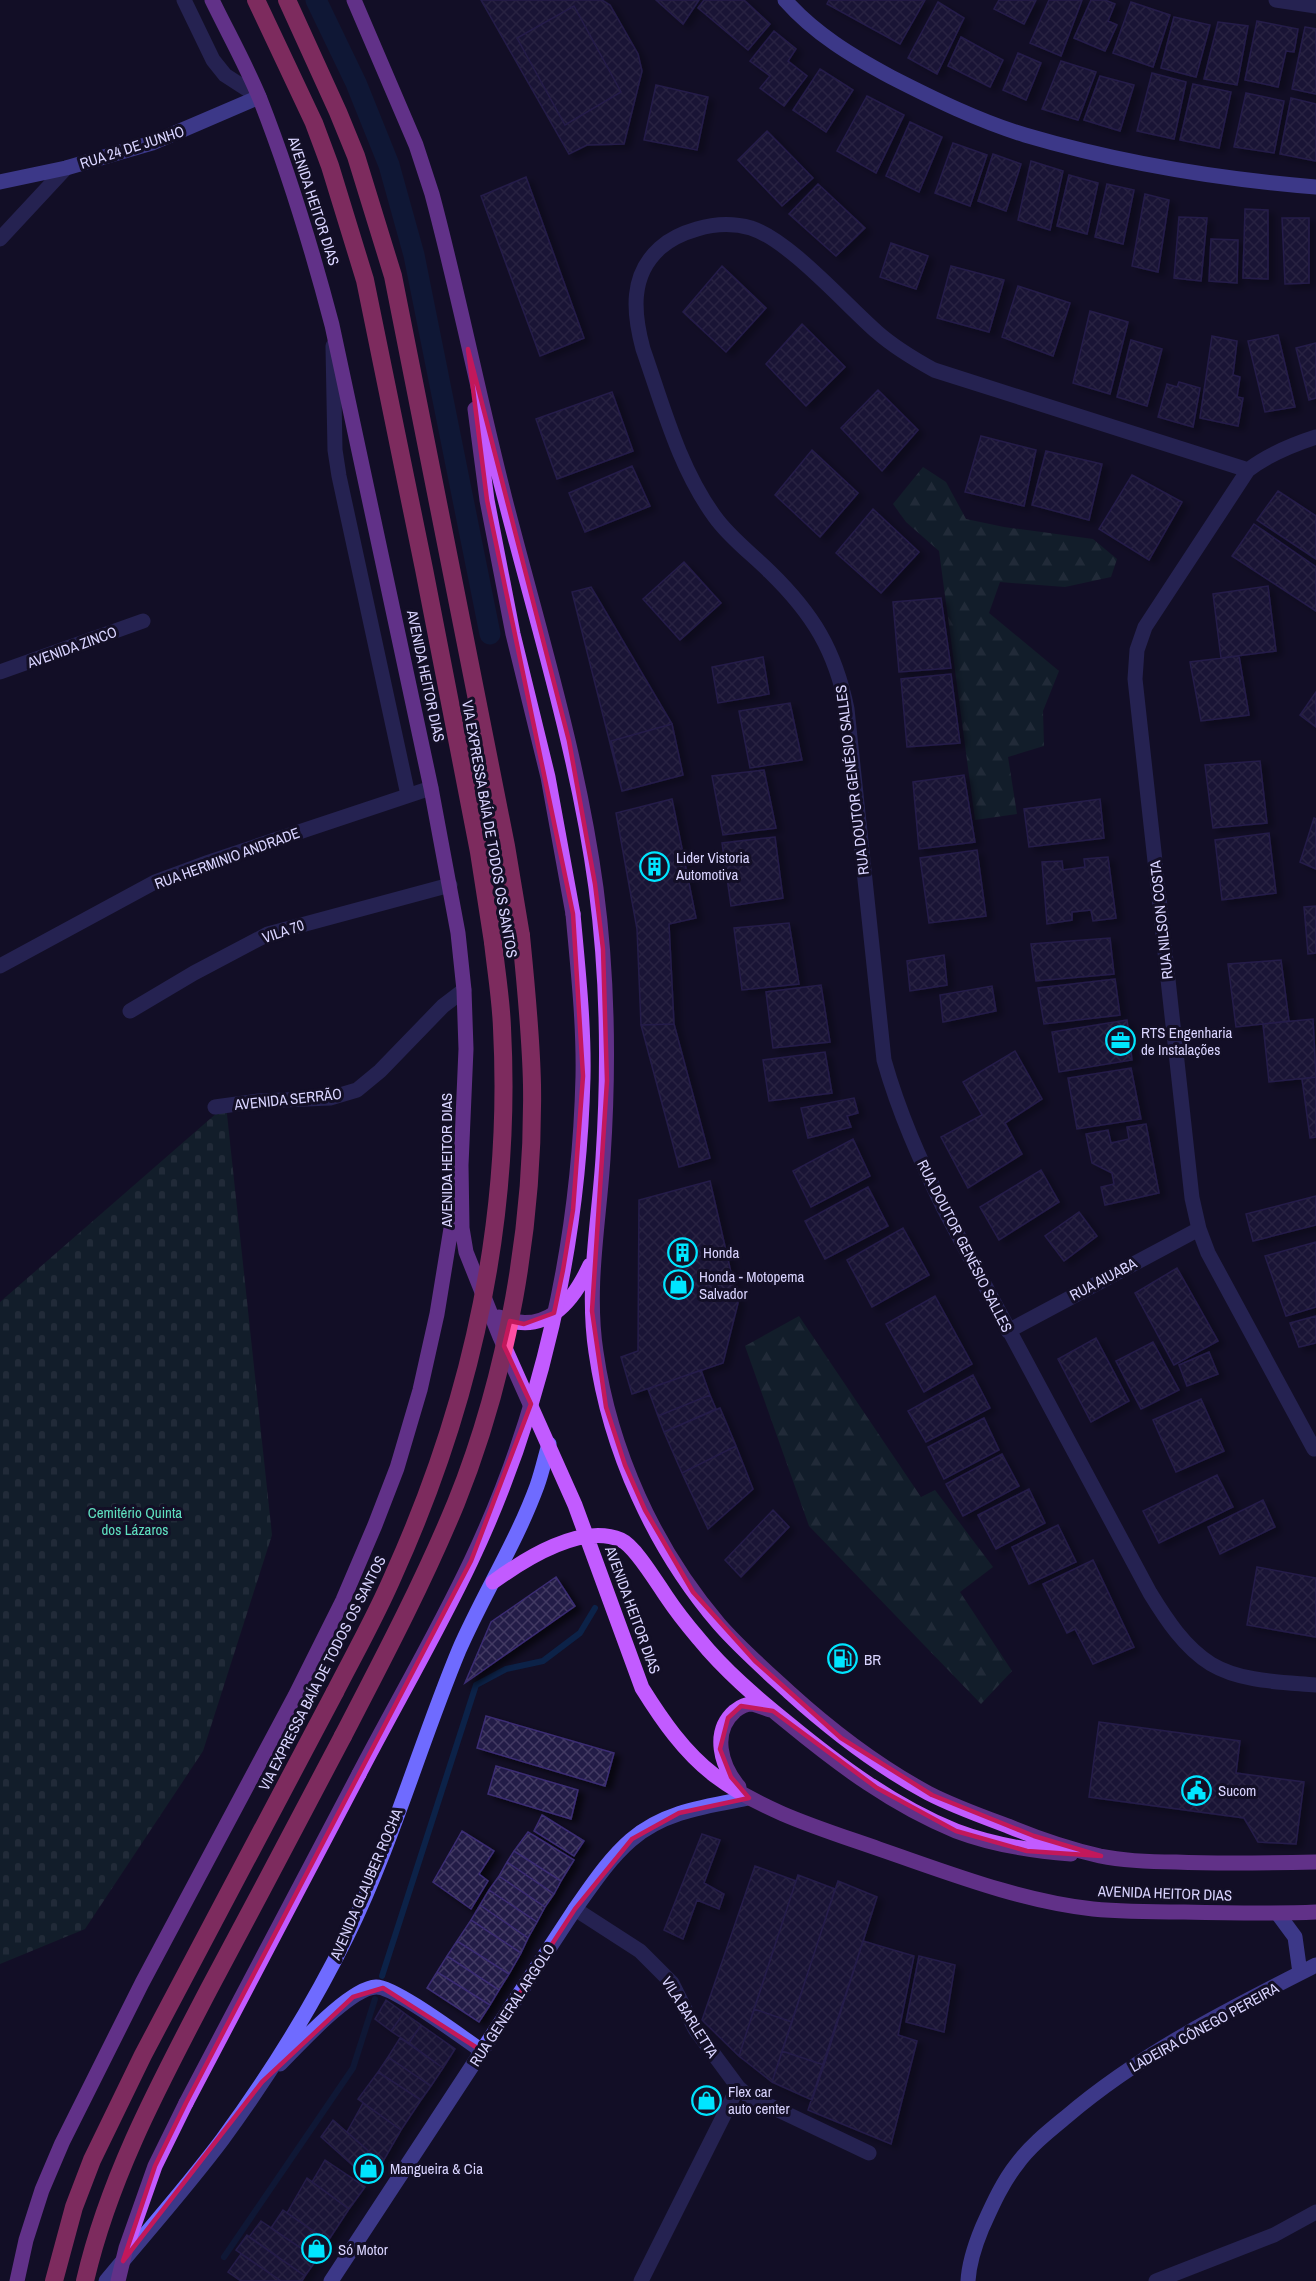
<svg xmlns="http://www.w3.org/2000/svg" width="1316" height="2281" viewBox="0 0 1316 2281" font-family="'Archivo Narrow',sans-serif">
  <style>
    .forest { fill: url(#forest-firs) }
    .cemetery { fill: url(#cemetery-stones) }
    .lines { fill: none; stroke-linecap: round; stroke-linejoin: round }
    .stream { stroke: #0c2248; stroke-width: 6 }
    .canal { stroke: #0c2248; stroke-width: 21 }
    .building { fill: url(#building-cross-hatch); stroke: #3b2d73; stroke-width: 1.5; filter: url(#shadow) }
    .street { stroke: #3d3a85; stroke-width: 15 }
    .secondary { stroke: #6f6bff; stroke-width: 15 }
    .primary { stroke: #c25bff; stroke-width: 15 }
    .highway { stroke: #ff4fa3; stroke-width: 18 }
    .primary-bridge { stroke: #c25bff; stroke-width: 15 }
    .highway-bridge { stroke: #ff4fa3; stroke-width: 18 }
    .marked { fill: none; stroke: #c2185b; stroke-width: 4.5; stroke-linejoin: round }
    .labels { text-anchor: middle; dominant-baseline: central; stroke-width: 6; stroke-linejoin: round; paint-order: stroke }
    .street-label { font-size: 15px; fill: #d9d4ff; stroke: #130f26 }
    .poi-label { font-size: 15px; fill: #d9d4ff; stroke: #130f26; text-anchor: start }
    .park-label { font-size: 15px; fill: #5fe0c0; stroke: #130f26 }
  </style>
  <defs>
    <pattern id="forest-firs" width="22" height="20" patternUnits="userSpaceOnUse" patternTransform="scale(1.5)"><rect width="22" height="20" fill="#12302f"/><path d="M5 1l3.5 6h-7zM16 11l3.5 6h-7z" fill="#344d4e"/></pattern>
    <pattern id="cemetery-stones" width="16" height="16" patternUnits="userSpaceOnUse" patternTransform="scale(1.5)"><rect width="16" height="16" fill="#12302f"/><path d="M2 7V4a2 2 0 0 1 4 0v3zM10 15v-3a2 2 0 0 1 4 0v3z" fill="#344d4e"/></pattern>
    <pattern id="building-cross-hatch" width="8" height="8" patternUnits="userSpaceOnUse" patternTransform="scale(1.5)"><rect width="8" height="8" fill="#241b47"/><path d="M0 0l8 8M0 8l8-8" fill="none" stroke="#433b63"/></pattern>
    <filter id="shadow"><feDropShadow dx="6" dy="4" stdDeviation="3" flood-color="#0009"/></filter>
  </defs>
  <rect width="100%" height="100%" fill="#130f26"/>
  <path class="forest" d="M923,467L946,482L966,519L1004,527L1093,539L1117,559L1111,577L1065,587L1000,582L989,613L1059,671L1043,711L1044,746L1008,757L1017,814L975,820L939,551L906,522L893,504Z
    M799,1316L921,1497L935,1490L993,1567L960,1592L1012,1671L981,1704L809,1526L745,1346Z"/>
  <path class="cemetery" d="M226,1105L272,1535L203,1751L85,1929L0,1964V1302Z"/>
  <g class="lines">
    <path class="stream" d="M617,1570L621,1563
      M382,1976L476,1685L506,1669L543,1661L580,1633L595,1608
      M224,2257L353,2068L375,1999"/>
    <path class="canal" d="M316,0L356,83L389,165L414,255L490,634"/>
  </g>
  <path class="building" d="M481,0H602L610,5L638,54L642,71L624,144L587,145L569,154Z
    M656,0H699L683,24Z
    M704,0H744L770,24L748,50L698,8Z
    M829,0H925L900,44L827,4Z
    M999,0H1036L1024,24L994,9Z
    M1049,0H1082L1061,56L1030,43Z
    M1091,0H1105L1115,4L1108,21L1117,25L1105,51L1074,38Z
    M938,2L964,18L937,74L908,58Z
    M1131,2L1170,15L1153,67L1113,53Z
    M574,6L621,92L565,125L517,38Z
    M1174,17L1210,25L1196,77L1161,68Z
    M1257,21L1298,29L1294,52L1286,51L1278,87L1245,80Z
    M1218,22L1248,26L1237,85L1204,79Z
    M1305,27L1316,29V94L1292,89Z
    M774,31L796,49L788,61L807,76L784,106L760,88L770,76L750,61Z
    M961,37L1003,60L990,87L948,66Z
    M1018,53L1041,63L1026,100L1003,90Z
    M1061,61L1096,72L1078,120L1042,109Z
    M820,69L853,90L826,132L793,110Z
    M1152,73L1186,82L1174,139L1137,131Z
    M1100,76L1134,85L1120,131L1084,120Z
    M1193,84L1231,92L1219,148L1180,140Z
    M656,85L708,97L697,150L644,140Z
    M1246,93L1284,101L1274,153L1234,147Z
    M867,96L904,115L876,173L837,151Z
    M1291,98L1316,104V161L1280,154Z
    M910,122L942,137L919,192L886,176Z
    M767,131L813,178L782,206L738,160Z
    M953,143L987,155L970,206L935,193Z
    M993,154L1021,164L1006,211L978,201Z
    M1031,161L1063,171L1050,230L1018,220Z
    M1069,175L1098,183L1087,234L1057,226Z
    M526,177L584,338L540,356L481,196Z
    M818,184L865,228L836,256L789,214Z
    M1107,184L1134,190L1123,244L1095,237Z
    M1145,194L1169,200L1158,272L1132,266Z
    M1245,209L1268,210V279L1243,278Z
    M1179,217L1207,218L1201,281L1174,278Z
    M1282,218H1309V283L1285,284Z
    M1211,239L1238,240L1237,283L1209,281Z
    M891,243L928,256L916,289L880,277Z
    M722,266L766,308L726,352L683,312Z
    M951,266L1004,280L989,332L937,318Z
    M1018,286L1070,303L1053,356L1002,337Z
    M1090,311L1128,322L1110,394L1073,383Z
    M802,324L845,367L806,406L766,364Z
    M1278,335L1295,407L1265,412L1248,341Z
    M1212,336L1237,341L1233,375L1240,377L1237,397L1243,398L1238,426L1200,418Z
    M1131,340L1162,349L1147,406L1117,397Z
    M1316,343V398L1309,400L1296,348Z
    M1179,382L1200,388L1193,427L1158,417L1167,384L1177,387Z
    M878,390L918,430L882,471L841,428Z
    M612,392L633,451L557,479L536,419Z
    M981,436L1036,450L1024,506L965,492Z
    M812,450L858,493L820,537L775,495Z
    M1046,451L1102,464L1089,520L1032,505Z
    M632,466L650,506L585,532L569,493Z
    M1132,475L1182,502L1149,560L1099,529Z
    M1278,491L1316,516V559L1257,520Z
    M873,509L919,552L881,593L836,553Z
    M1254,524L1316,567V611L1232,556Z
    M684,562L721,603L680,640L643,599Z
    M1268,586L1276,651L1221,658L1213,594Z
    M591,587L672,724L683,775L622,791L572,592Z
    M941,598L951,668L899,672L893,602Z
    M1239,656L1249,715L1201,721L1190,662Z
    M763,657L769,694L718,703L712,667Z
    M951,674L960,743L907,747L901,679Z
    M1316,692V727L1300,715Z
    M790,703L802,760L750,768L739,711Z
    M672,724L683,775L622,791L611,741Z
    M1260,761L1267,823L1213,828L1205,765Z
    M764,770L776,828L723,835L712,776Z
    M964,775L975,842L919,849L913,782Z
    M672,799L696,918L669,924L674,1024L641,1025L637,929L616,813Z
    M1100,799L1104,838L1029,847L1024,809Z
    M1314,818L1316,819V869L1300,862Z
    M1269,833L1276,893L1222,900L1215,840Z
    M775,837L783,898L731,906L722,843Z
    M977,850L986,916L929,923L920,858Z
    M1108,857L1116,918L1093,921L1091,910L1072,912V920L1047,924L1042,862L1062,861L1063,870L1085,867L1084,859Z
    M1316,906V953L1308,954L1304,907Z
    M789,923L799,984L742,990L734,928Z
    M1110,938L1114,974L1036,981L1031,944Z
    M944,955L947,985L910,991L907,961Z
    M1281,960L1289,1021L1236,1027L1228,964Z
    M1115,979L1120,1015L1044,1024L1038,988Z
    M821,985L830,1042L773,1048L766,992Z
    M992,986L996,1011L943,1022L940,995Z
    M1313,1019L1316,1077L1269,1082L1263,1024Z
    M1127,1020L1132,1060L1059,1072L1052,1032Z
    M674,1024L710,1158L679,1167L641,1025Z
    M1015,1051L1042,1099L1005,1123L1022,1154L968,1188L941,1137L982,1115L963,1082Z
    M825,1052L832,1093L769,1101L763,1060Z
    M1131,1068L1141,1119L1077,1129L1068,1078Z
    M1316,1077V1137L1310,1138L1302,1079Z
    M854,1098L858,1113L847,1116L851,1127L808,1138L801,1108Z
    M1146,1124L1159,1193L1105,1205L1101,1187L1114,1184L1112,1173L1092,1163L1086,1134L1108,1130L1111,1143L1129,1139L1127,1127Z
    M853,1139L870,1176L811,1207L793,1171Z
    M1041,1170L1059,1202L999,1240L980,1207Z
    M710,1181L738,1303L723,1363L632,1394L621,1357L638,1351L639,1200Z
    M868,1187L888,1226L825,1259L805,1221Z
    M1316,1196V1225L1253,1241L1246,1214Z
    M1079,1212L1097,1236L1064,1261L1045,1236Z
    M903,1228L929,1275L872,1307L847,1260Z
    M1316,1242V1307L1286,1316L1265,1256Z
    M1177,1268L1218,1341L1174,1365L1135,1293Z
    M935,1296L972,1364L924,1392L886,1324Z
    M1316,1316V1343L1299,1347L1290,1323Z
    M1096,1338L1129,1401L1091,1422L1058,1359Z
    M1153,1342L1179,1390L1141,1409L1116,1361Z
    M1209,1352L1218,1374L1187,1386L1179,1365Z
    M701,1370L710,1395L658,1416L648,1389Z
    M973,1375L990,1408L926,1442L908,1411Z
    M710,1395L716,1409L664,1432L658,1416Z
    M1201,1399L1224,1451L1176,1472L1153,1420Z
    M720,1408L736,1446L682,1473L664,1432Z
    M984,1418L999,1450L944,1479L928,1447Z
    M736,1446L753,1489L708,1529L682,1473Z
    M1002,1454L1019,1486L963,1516L946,1484Z
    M1217,1475L1233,1507L1159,1543L1143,1511Z
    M1029,1489L1045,1523L996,1549L978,1515Z
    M1263,1500L1275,1527L1220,1554L1208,1527Z
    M773,1510L789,1527L741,1577L725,1560Z
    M1058,1525L1076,1562L1029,1584L1012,1547Z
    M1093,1560L1134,1647L1093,1664L1075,1629L1067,1633L1043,1584Z
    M1257,1567L1316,1578V1637L1247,1625Z
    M556,1577L575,1606L465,1683L491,1622Z
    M486,1716L614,1753L605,1786L477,1748Z
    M1099,1722L1240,1741L1236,1773L1304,1782L1296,1844L1258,1842L1244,1818L1089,1797Z
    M496,1766L578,1790L571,1819L488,1794Z
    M542,1815L584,1841L574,1856L534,1831Z
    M462,1831L494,1851L479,1874L488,1881L471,1909L433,1882Z
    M528,1832L574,1860L561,1881L514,1851Z
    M702,1834L720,1840L704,1883L724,1894L719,1909L697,1900L683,1939L664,1930Z
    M514,1851L561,1881L554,1894L507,1862Z
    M507,1862L554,1894L545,1907L499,1876Z
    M755,1866L796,1881L739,2056L702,2020Z
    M798,1875L835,1889L792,2022L754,2009Z
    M499,1876L545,1907L537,1922L489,1890Z
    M838,1881L877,1897L824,2065L782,2051Z
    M489,1890L537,1922L528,1938L480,1905Z
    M480,1905L528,1938L521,1953L471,1920Z
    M471,1920L521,1953L509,1974L457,1941Z
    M457,1941L509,1974L499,1990L447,1956Z
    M863,1941L914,1956L898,2035L917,2041L891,2144L808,2110Z
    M447,1956L499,1990L490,2005L437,1972Z
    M919,1956L955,1965L944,2032L906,2022Z
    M437,1972L490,2005L479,2022L427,1988Z
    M386,2000L404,2013L391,2031L375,2019Z
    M754,2009L792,2022L772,2082L739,2056Z
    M404,2013L421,2025L409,2043L391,2031Z
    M421,2025L455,2049L443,2068L409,2043Z
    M400,2038L443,2068L431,2086L388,2057Z
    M782,2051L824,2065L812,2100L772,2082Z
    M388,2057L431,2086L421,2100L378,2072Z
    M378,2072L421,2100L401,2130L358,2099Z
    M363,2103L401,2130L382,2163L347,2132Z
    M333,2120L382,2163L369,2180L321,2137Z
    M325,2160L365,2187L349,2209L312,2182Z
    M307,2178L349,2209L328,2241L287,2213Z
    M283,2210L328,2241L317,2259L271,2228Z
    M261,2221L317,2259L305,2276L249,2237Z
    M247,2235L305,2276L302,2281H281L236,2250Z
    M241,2254L281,2281H241L228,2272Z"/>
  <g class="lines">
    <path class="street" d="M184,0L213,60L225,75L259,97
      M1276,0L1316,6
      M0,239L66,168
      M333,346L335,450L339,476L408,795
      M1248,470L934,370C914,359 894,347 877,332C845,304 789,240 751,228C733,223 714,224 697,229C683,233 671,238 660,248C630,275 633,312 643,349C663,406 679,468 715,517C730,538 752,554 770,572C813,614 835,650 847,709L884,1060C899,1113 920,1160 944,1209L1150,1593C1166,1619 1184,1647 1211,1664C1241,1682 1282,1682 1316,1685
      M0,672L143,621
      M0,966L155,882L209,862L431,788
      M130,1011L194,973L268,934L450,885
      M215,1107L259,1101L330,1098L357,1090L380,1071L443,1006L464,990
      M1008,1331L1199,1229
      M1314,1449L1208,1253L1199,1229L1192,1198L1135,679L1137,650L1145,627L1248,470C1269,454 1291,445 1316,437
      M575,1909L640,1951L672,1983L695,2029L738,2087L747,2095L869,2153
      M641,2281L738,2087
      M1156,2281L1274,2235L1316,2212"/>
    <path class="secondary" d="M785,0C815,34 852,56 891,77C934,99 979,121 1025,135C1120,163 1218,179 1316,187
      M0,182L66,168L152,143L259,97
      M1278,1914L1295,1937L1300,1973
      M280,2064C299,2045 350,1988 376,1987C394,1986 464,2039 482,2051
      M106,2281C145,2234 186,2188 222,2140C269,2076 312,2007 347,1936C392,1844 420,1744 459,1650C483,1595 516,1543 537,1486C542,1472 545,1458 549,1444
      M331,2281L575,1909C592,1885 609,1859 631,1840C664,1811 708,1806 749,1798
      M968,2281C969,2263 975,2245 982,2228C992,2206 1002,2183 1017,2164C1030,2146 1049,2131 1066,2117C1141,2053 1229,2009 1316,1965"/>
    <path class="primary" d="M212,0C228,33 246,65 260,99C289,173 312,249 332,325L431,788L458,933L464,990L466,1049L461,1165L462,1228L466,1252L500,1337L575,1505L642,1688C662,1720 684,1752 714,1775C763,1812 822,1829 879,1849C949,1873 1020,1901 1093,1909C1124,1912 1154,1912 1184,1912C1228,1913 1272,1914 1316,1912
      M354,0L416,145L432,194C459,295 479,398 505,499C538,628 578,755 596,888C608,978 609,1067 603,1158C599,1222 586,1287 596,1352C610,1450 654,1548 719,1624C740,1648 765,1670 789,1692C832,1731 876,1765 928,1793C953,1806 981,1816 1008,1826C1037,1838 1069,1849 1100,1856C1125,1861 1150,1862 1176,1862C1222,1864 1269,1863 1316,1862
      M475,409L487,500L513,634L548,777L573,914
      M499,1317C545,1336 572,1304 590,1265
      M493,1582C525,1559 581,1523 621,1540C635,1546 657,1583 666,1596C676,1611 687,1625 699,1639C725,1671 757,1698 788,1723C839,1765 894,1806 956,1831C993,1845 1031,1851 1071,1854
      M739,1787C721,1766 711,1732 735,1711C740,1707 745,1704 752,1704C757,1705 764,1708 770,1710
      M186,2103L359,1774
      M17,2281L26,2240L42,2190L62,2143L142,1983L295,1696L343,1600L375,1525L397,1468L420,1390L437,1314L455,1204"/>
    <path class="highway" d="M256,0L314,123L330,166L365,280L424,569L479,852L493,942
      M287,0L338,112L356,156L393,276L506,846L521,936
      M54,2281L74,2207L92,2160L143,2055L335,1692
      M85,2281C109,2177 160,2083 209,1989C254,1905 299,1820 343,1736"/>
    <path class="primary-bridge" d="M359,1774C396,1703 437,1633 471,1561C542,1411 579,1243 583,1077C584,1023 578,969 573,914
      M118,2281L126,2248L155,2166L186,2103"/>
    <path class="highway-bridge" d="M335,1692C355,1653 377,1614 394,1574C472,1401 512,1218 502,1028C501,999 496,970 493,942
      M343,1736C383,1659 423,1583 456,1503C508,1374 534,1224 532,1085C531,1035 526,986 521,936"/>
  </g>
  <path d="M0 0H1316V2281H0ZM468,349L569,741L595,884L603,949L607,1081L592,1311L606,1407L625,1465L645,1510L693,1592L755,1661L841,1738L932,1795L1034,1836L1101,1856L1027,1851L956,1831L877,1788L773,1711L741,1706L728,1718L720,1749L731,1777L749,1798L679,1813L632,1839L575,1909L482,2051L383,1988L353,1997L262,2082L123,2261L155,2166L186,2103L471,1561L531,1404L504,1346L510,1321L524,1324L554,1313L563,1270L573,1210L583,1076L573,914L487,500Z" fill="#130f26" fill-opacity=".55" fill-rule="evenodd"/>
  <path class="marked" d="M468,349L569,741L595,884L603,949L607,1081L592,1311L606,1407L625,1465L645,1510L693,1592L755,1661L841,1738L932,1795L1034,1836L1101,1856L1027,1851L956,1831L877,1788L773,1711L741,1706L728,1718L720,1749L731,1777L749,1798L679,1813L632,1839L575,1909L482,2051L383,1988L353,1997L262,2082L123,2261L155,2166L186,2103L471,1561L531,1404L504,1346L510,1321L524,1324L554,1313L563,1270L573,1210L583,1076L573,914L487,500Z"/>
  <defs>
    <symbol id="building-ring" viewBox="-11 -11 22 22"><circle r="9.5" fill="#130f26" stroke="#00e5ff" stroke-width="1.5"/><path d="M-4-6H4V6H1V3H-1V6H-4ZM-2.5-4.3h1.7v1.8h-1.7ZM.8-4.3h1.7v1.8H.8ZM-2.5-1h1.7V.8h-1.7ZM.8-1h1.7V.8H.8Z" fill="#00e5ff"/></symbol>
    <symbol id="office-ring" viewBox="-11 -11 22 22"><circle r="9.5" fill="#130f26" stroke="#00e5ff" stroke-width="1.5"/><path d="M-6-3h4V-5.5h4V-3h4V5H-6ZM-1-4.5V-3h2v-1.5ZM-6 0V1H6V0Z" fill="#00e5ff"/></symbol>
    <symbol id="shop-ring" viewBox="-11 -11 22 22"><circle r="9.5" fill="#130f26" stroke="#00e5ff" stroke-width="1.5"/><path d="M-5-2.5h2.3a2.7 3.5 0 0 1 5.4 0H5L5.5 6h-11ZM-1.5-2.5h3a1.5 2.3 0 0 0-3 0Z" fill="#00e5ff"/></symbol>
    <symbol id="fuel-ring" viewBox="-11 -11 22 22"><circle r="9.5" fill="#130f26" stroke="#00e5ff" stroke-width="1.5"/><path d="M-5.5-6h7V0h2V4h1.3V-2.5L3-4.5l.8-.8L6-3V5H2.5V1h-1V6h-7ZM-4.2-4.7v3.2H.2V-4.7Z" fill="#00e5ff"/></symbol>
    <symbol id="civic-ring" viewBox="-11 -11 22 22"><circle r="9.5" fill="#130f26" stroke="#00e5ff" stroke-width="1.5"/><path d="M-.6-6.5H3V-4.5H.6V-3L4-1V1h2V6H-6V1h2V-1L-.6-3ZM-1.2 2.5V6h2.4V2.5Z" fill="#00e5ff"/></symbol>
  </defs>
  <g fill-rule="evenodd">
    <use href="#building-ring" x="638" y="850" width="33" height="33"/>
    <use href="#office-ring" x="1104" y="1024" width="33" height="33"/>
    <use href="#building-ring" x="666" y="1236" width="33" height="33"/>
    <use href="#shop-ring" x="662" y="1268" width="33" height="33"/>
    <use href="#fuel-ring" x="826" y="1642" width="33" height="33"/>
    <use href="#civic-ring" x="1180" y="1774" width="33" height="33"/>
    <use href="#shop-ring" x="690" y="2084" width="33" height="33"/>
    <use href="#shop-ring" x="352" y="2152" width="33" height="33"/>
    <use href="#shop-ring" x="300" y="2232" width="33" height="33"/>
  </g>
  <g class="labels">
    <g class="street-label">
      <text transform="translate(132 147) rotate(-18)">RUA 24 DE JUNHO</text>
      <text transform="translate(314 201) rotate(72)">AVENIDA HEITOR DIAS</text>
      <text transform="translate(72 647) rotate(-20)">AVENIDA ZINCO</text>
      <text transform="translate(426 676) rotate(78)">AVENIDA HEITOR DIAS</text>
      <text transform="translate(852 780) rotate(-97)">RUA DOUTOR GENÉSIO SALLES</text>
      <text transform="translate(490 829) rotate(80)">VIA EXPRESSA BAÍA DE TODOS OS SANTOS</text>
      <text transform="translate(227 858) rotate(-20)">RUA HERMINIO ANDRADE</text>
      <text transform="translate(1161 920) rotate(-96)">RUA NILSON COSTA</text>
      <text transform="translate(283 931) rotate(-19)">VILA 70</text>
      <text transform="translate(288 1099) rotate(-6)">AVENIDA SERRÃO</text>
      <text transform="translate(446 1160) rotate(-90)">AVENIDA HEITOR DIAS</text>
      <text transform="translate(965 1246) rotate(63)">RUA DOUTOR GENÉSIO SALLES</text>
      <text transform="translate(1103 1279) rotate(-28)">RUA AIUABA</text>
      <text transform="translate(633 1610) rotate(70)">AVENIDA HEITOR DIAS</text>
      <text transform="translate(322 1673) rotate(-63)">VIA EXPRESSA BAÍA DE TODOS OS SANTOS</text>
      <text transform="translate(366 1884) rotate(-67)">AVENIDA GLAUBER ROCHA</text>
      <text transform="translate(1165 1893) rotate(2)">AVENIDA HEITOR DIAS</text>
      <text transform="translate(512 2005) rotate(-57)">RUA GENERAL ARGOLO</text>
      <text transform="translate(690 2017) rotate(58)">VILA BARLETTA</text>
      <text transform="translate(1204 2027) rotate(-29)">LADEIRA CÔNEGO PEREIRA</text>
    </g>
    <g class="poi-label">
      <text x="676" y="857">Lider Vistoria<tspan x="676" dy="17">Automotiva</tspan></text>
      <text x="1141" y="1032">RTS Engenharia<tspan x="1141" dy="17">de Instalações</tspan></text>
      <text x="703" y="1252">Honda</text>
      <text x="699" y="1276">Honda - Motopema<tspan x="699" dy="17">Salvador</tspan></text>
      <text x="864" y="1659">BR</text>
      <text x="1218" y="1790">Sucom</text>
      <text x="728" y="2091">Flex car<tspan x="728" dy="17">auto center</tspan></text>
      <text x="390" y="2168">Mangueira &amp; Cia</text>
      <text x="338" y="2249">Só Motor</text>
    </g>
    <g class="park-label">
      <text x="135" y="1512">Cemitério Quinta<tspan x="135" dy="17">dos Lázaros</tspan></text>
    </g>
  </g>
</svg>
